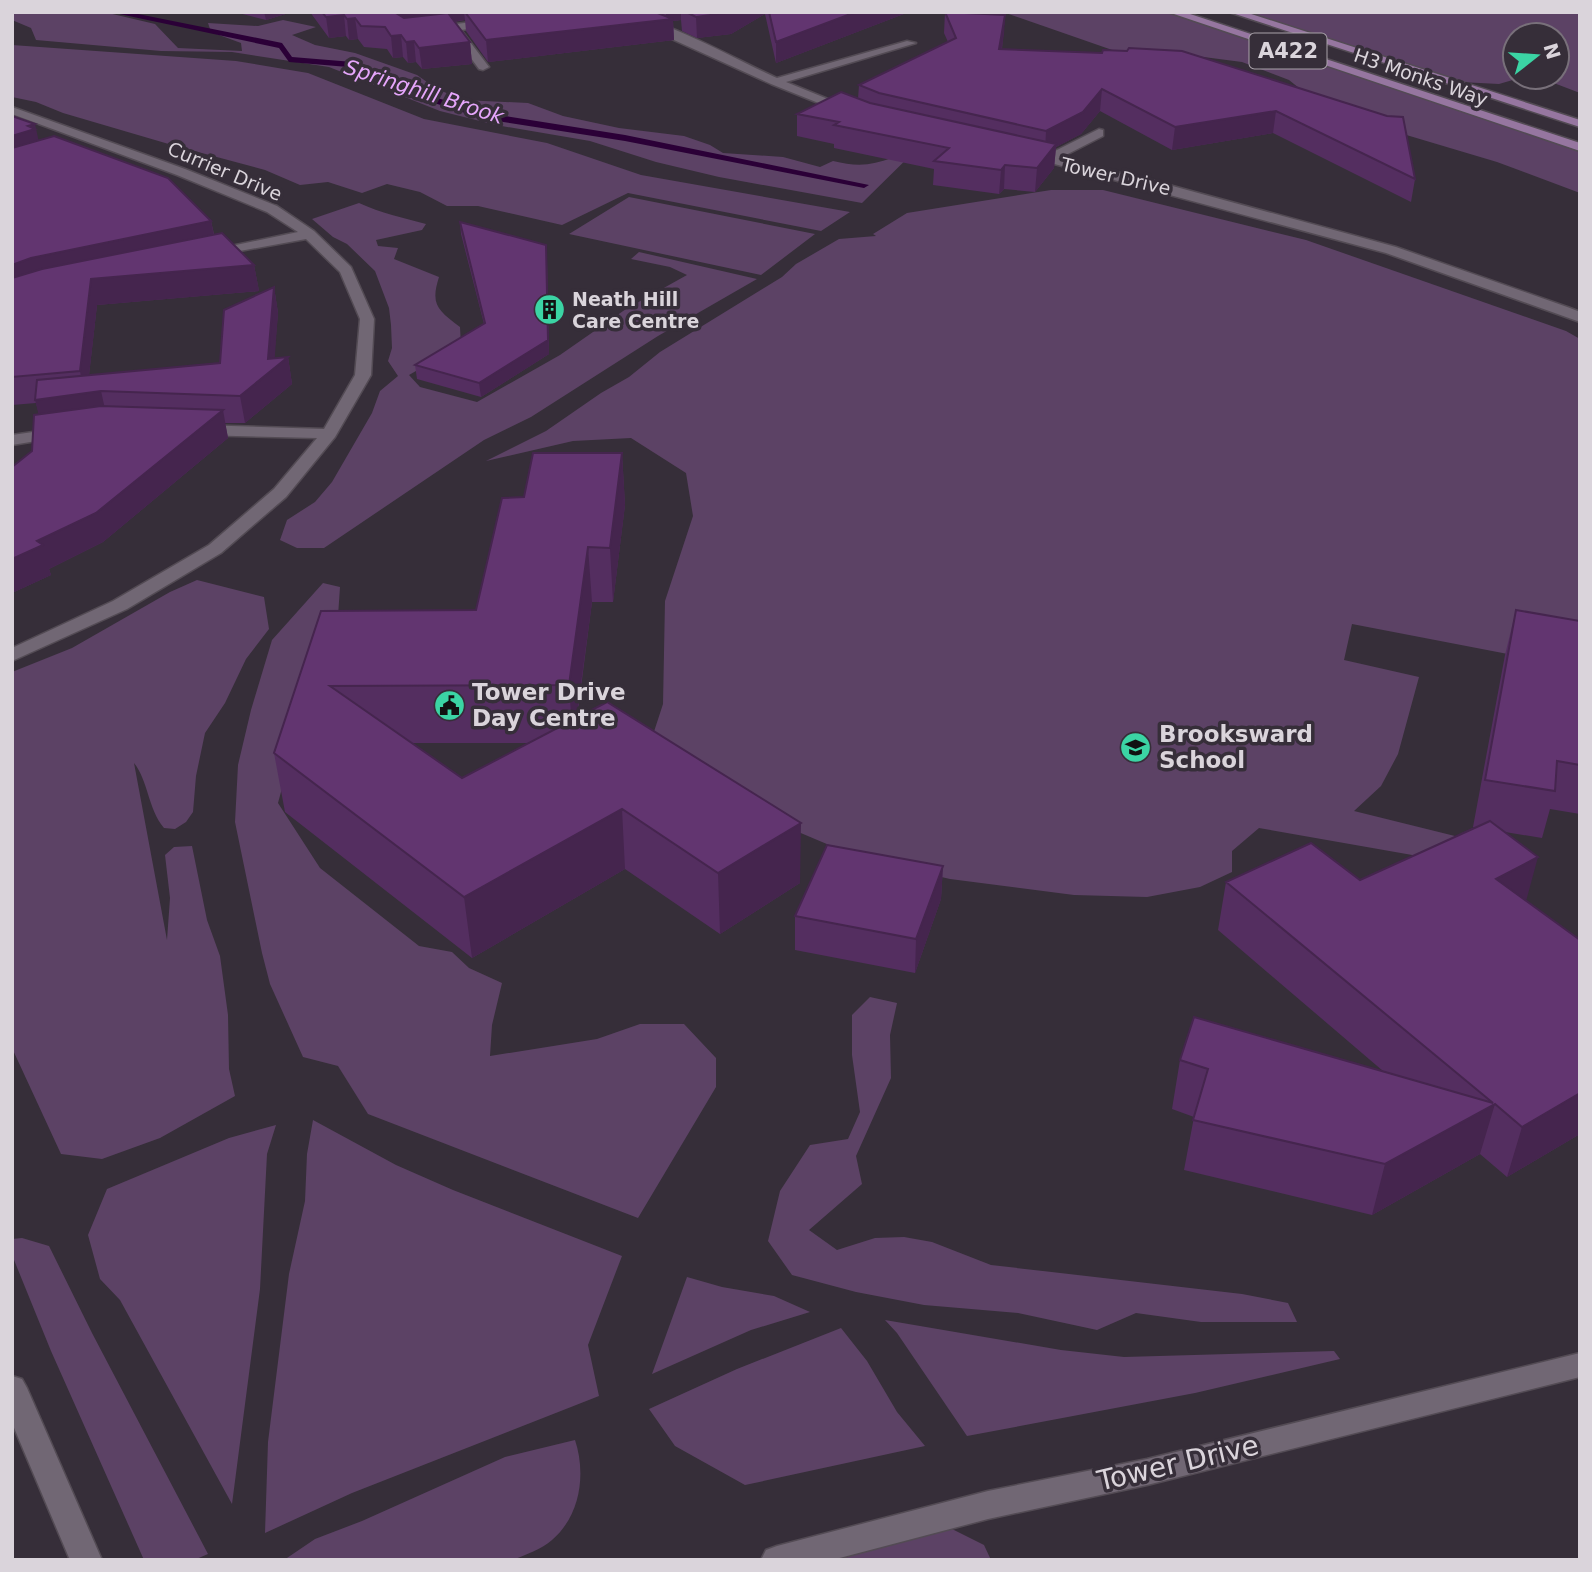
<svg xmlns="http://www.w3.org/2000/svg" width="1592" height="1572" viewBox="0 0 1592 1572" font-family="'DejaVu Sans',sans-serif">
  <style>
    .green { fill: #5c4265 }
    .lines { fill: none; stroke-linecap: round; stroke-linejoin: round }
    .stream { fill: #2b0037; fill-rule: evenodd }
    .street-casing { stroke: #534b54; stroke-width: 3 }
    .primary-casing { stroke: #534b54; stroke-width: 3 }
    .street { fill: #716774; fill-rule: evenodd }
    .primary { fill: #9676a0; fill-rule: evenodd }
    .wall { fill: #542e60; fill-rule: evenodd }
    .shaded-wall { fill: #45254e }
    .building { fill: #623570; stroke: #45254e; stroke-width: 2 }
    .labels { text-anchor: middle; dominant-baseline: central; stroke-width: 7; stroke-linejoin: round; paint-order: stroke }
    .far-street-label { font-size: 19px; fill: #dad4db; stroke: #362e39 }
    .far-poi-label { font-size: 19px; font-weight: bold; fill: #dad4db; stroke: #362e39; text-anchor: start }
    .shield { fill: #362e39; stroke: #a9a2aa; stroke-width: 2 }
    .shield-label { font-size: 21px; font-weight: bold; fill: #dad4db }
    .far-water-label { font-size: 21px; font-style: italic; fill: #e6a6fc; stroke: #362e39 }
    .poi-label { font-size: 23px; font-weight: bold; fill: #dad4db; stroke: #362e39; text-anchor: start }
    .near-street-label { font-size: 28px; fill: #dad4db; stroke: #362e39 }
  </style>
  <rect width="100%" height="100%" fill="#362e39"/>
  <path class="green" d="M12,12H104L155,24L178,48L242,51L241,43L211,32L208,23L258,26L283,20L316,27L292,35L315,45L355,53L417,75L437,89L463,100L528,103L563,116L619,128L684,136L710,145L723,153L783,157L820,167L833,161C872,171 891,159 925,141L862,203L719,177L656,162L590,141L496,125L440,111L329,67L232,52L161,51L36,40L31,28L12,20Z
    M1003,12H1173L1580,147V193L1497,162L1403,134L1314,100L1289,80L1242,62L1173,53L1118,52Z
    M1234,12H1580V93L1538,77H1557V35H1515V77H1523L1499,84L1441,81Z
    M12,45L236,61L308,73L424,119L547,143L641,175L850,212L821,231L628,193L562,225L478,206H447L420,192L387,184L362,193L328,182L300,185L265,170L172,145L63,113L36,102L12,97Z
    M1051,190H1103L1306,240L1566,331L1580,339V668L1352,624L1344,660L1419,677L1398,754L1381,786L1354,811L1463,838L1452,862L1259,828L1232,851V872L1200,887L1147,897L1074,895L950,879L860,858L796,831L649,747L663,704L665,601L693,516L686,473L631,438L573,441L486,461L546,431L601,393L629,377L660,352L782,277L796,264L839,239L876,236L873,234L907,213Z
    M629,197L815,234L761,275L569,234Z
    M359,203C381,213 403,218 426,224L422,230L376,240L378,246L398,248L394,259L439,277C430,305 438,310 460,327L461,345L409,375L420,387L477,402L560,355L626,309L687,275L670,267L631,259L639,252L757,279L658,336L531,417L484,440L324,548H297L280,540L287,520L315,502L332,482L372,413L380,391L398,376L388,361L392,348L391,325L389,308L375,271L347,244L333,237L312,219Z
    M197,580L264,597L269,629L246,659L225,703L205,733L196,776L193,812L186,822L175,829L164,828C148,809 148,780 134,763L167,940L170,898L165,855L174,847L192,846L207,920L220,956L228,1015L229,1069L235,1096L160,1138L102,1159L61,1154L12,1048V672L72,648L170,592Z
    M323,583L340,587L337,631L291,755L278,803L320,868L419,946L452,952L469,968L502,983L492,1025L490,1056L597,1039L640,1024H684L716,1058V1087L638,1218L368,1114L338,1066L303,1057L270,984L262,953L235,822L238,765L251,710L272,640Z
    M870,997L897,1003L890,1035L891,1078L856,1156L862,1184L809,1230L837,1250L875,1238L904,1237L932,1242L991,1265L1242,1294L1288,1303L1297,1322H1201L1136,1313L1097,1330L1018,1313L924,1305L856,1292L792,1275L768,1241L780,1191L810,1145L848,1139L860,1112L852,1055V1015Z
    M313,1120L396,1165L453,1190L622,1256L588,1345L599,1396L352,1493L265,1533L268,1442L289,1274L305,1201L307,1154Z
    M276,1125L267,1154L260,1289L232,1504L120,1300L100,1279L88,1235L107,1189L229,1138Z
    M22,1238L49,1246L92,1333L208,1554L194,1560H144L51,1351L12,1255V1239Z
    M687,1277L722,1287L774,1296L810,1312L751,1330L652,1374Z
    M885,1320L1061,1350L1124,1357L1334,1351L1340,1359L1195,1393L967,1436L897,1333Z
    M841,1328L867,1361L897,1412L925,1446L745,1485L675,1446L649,1409L737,1369Z
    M575,1440C586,1473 581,1515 552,1540C542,1549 525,1555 513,1560H284L315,1539L362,1521L505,1457Z
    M938,1522L984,1545L991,1560H805Z"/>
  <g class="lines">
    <path class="stream" d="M110,12H128L282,43L292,57L353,62L431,96L486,113L625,135L869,185L864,188L625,141L484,119L425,100L348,67L289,62L279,48Z"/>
    <defs>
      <path id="street" d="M527,12H545L504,24L461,30L489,67L483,70L479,69L451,31L432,33L427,30L432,27L504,18Z
        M612,12C653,12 736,60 777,78L907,41L916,43L786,82L850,108V112L846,114L771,84Z
        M12,107L185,169L277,206L314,231L351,267L374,319L371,375L335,437L286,497L221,553L127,609L12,661V648L113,601L209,545L274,489L317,438L198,435L190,430L198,425L324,429L355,375L360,319L340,272L306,239L207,257V251L298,232L267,212L177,175L12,114Z
        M1099,129L1103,130V136L1058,159L1147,179L1396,247L1570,308L1580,312V322L1386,253L1021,155L1027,151L1045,156Z
        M61,428L69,433L67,436L12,445V435Z
        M1580,1353V1377L1147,1485L988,1519L832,1560H761L766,1550L777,1546L988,1491L1147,1459Z
        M12,1376L22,1379L27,1388L102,1560H70L12,1423Z"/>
      <path id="primary" d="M1168,12H1184L1580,143V151Z
        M1229,12H1245L1580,120V127Z"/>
    </defs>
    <use href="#street" class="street-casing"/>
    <use href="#primary" class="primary-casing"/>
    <use href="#street" class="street"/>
    <use href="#primary" class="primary"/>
  </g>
  <path class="wall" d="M235,12H292L266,20Z
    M310,12H909L776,63L765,14L731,34L697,38L682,31L681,20L673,21L674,40L488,62L466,31L465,20L454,22L470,42L472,64L422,69L416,62L408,63L403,57L393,58L387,49L364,47L358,39L349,40L346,36L329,38Z
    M945,12L1005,15L1002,49L1102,53L1127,51H1182L1415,179L1411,202L1273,133L1172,150L1100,111L1081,134L1056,147L1054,168L1035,192L1004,189L999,194L933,185L934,169L834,148V144L797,136V114L858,99L859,85L948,42L944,33Z
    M12,116L39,141L211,221L214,234L254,265L259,291L97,305L89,375L220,363L274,287L278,313L274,358L288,357L292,384L245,423H225L228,438L103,542L49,569L51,575L12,593L32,451L39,414L36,403L12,405Z
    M460,222L547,258L549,354L481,397L417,379L415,365L484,324L461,234Z
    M622,453L625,505L613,602H592L577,718L800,883L720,934L625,869L472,958L285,812L274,753L321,611L476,610L524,497ZM412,743H529L462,778Z
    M1516,610L1580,621V814L1550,809L1542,838L1505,832L1526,901L1580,940V1134L1507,1177L1480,1154L1372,1215L1184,1170L1194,1117L1172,1109L1180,1060L1383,1071L1218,930L1226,882L1360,880L1475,827H1473L1505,655Z
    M943,866L941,899L915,973L795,950V916Z"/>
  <path class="shaded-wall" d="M264,12H292L266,20Z
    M397,12H464L465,20L405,28L396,13Z
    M666,12H681V20L673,21L674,40L488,62L486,40L666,20Z
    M732,12H765V14L731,34L697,38L696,17Z
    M856,12H909L776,63V42Z
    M344,15L346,36L329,38L326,17Z
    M1005,15L1004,35L998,70L999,49Z
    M355,18L358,39L349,40L347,19Z
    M401,35L403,57L393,58L391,36Z
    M414,41L416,62L408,63L406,42Z
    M470,42L472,64L422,69L419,48Z
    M1102,89L1100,111L1081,134L1056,147L1054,168L1035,192L1037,168L1045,153L1046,131Z
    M1276,111L1273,133L1172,150L1175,127Z
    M35,124L40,147L12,162V136L28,126Z
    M1005,165L1004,189L999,194L1001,170Z
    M211,221L216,246L12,293V265L31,258Z
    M546,245L549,354L481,397L479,383Z
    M254,265L259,291L97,305L87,393L101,391L107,418L42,428L35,400L84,393L80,371L91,279Z
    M274,287L278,313L274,368L288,357L292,384L245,423L240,396L268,359Z
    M223,410L228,438L103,542L49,569L51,575L12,593V559Z
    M622,453L625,505L613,602L610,548Z
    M588,547L592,602L573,743L569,685Z
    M622,809L625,869L472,958L464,897Z
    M801,823L800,883L720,934L718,873Z
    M1538,857L1525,905L1496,879Z
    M943,866L941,899L915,973L916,939Z
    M1580,1093V1134L1507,1177L1522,1127Z
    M1495,1104L1480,1154L1372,1215L1385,1164Z"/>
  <path class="building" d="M322,12H397L396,13L404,18L448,13L470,42L419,48L414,41L406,42L401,35L391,36L385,27L361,26L355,18L347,19L344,15L326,17Z
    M465,12H655L673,19L486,40Z
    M686,12H732L696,17Z
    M769,12H856L776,42Z
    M945,12L1005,15L999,49L1102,53L1103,50L1127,51L1129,48L1182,51L1387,116L1403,117L1415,179L1276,111L1175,127L1102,89L1083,112L1046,131L879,93L859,85L956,38Z
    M841,92L870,103L1056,144L1037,168L1005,165L1001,170L934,161L949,148L834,125L839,122L797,114Z
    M12,116L35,124L28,126L35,129L12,136Z
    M54,136L168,178L211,221L31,258L12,265V148Z
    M460,222L546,245L548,340L479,383L415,365L485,323Z
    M222,233L254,265L91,279L80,371L12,377V278L42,269Z
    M274,287L268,359L288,357L240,396L101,391L35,400L37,380L220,363L224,310Z
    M101,406L223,410L96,513L37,541L43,545L12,559V467L32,451L34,415Z
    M533,453H622L610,548L588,547L569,685L330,686L462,778L607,702L801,823L718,873L622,809L464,897L274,753L321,611L476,610L502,498L524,497Z
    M1516,610L1580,621V765L1557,761L1555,791L1485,780Z
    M1490,821L1538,857L1496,879L1580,940V1093L1522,1127L1495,1104L1385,1164L1193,1120L1208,1069L1180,1060L1194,1017L1493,1103L1226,882L1311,843L1360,880Z
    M827,845L943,866L916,939L795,916Z"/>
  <defs>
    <symbol id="building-disc" viewBox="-11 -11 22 22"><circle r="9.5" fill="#3bd4a4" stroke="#362e39"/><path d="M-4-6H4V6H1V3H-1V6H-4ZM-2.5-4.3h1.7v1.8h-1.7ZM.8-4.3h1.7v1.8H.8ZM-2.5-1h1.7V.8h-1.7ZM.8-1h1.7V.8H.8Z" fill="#111"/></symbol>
    <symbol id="civic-disc" viewBox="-11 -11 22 22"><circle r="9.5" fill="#3bd4a4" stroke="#362e39"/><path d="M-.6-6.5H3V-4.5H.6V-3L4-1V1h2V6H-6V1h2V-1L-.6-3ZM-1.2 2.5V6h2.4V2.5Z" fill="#111"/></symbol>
    <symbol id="school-disc" viewBox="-11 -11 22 22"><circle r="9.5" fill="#3bd4a4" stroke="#362e39"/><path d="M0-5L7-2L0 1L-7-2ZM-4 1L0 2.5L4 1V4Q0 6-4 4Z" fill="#111"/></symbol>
  </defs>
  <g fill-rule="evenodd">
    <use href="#building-disc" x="532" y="292" width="35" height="35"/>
    <use href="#civic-disc" x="432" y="688" width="35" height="35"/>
    <use href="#school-disc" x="1118" y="730" width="35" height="35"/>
  </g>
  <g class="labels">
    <g class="far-street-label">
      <text transform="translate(1421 77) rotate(19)">H3 Monks Way</text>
      <text transform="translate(225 171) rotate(23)">Currier Drive</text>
      <text transform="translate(1116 176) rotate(13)">Tower Drive</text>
    </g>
    <g class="far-poi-label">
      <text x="572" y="299">Neath Hill<tspan x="572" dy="22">Care Centre</tspan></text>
    </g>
    <rect class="shield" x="1249.5" y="33.5" width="77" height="35" rx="5"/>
    <g class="shield-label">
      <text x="1288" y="51">A422</text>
    </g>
    <g class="far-water-label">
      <text transform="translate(424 92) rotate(18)">Springhill Brook</text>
    </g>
    <g class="poi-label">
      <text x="472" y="692">Tower Drive<tspan x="472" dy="26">Day Centre</tspan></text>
      <text x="1159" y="734">Brooksward<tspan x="1159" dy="26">School</tspan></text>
    </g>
    <g class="near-street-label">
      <text transform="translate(1178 1463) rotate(-13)">Tower Drive</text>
    </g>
  </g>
  <rect width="1592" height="1572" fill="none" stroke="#dad4db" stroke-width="28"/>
  <g transform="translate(1536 56) rotate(73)"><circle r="33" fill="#362e39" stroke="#78707a" stroke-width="2"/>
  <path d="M0-5L12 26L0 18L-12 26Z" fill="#3bd4a4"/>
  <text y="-10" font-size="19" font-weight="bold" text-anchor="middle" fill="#dad4db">N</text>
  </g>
</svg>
